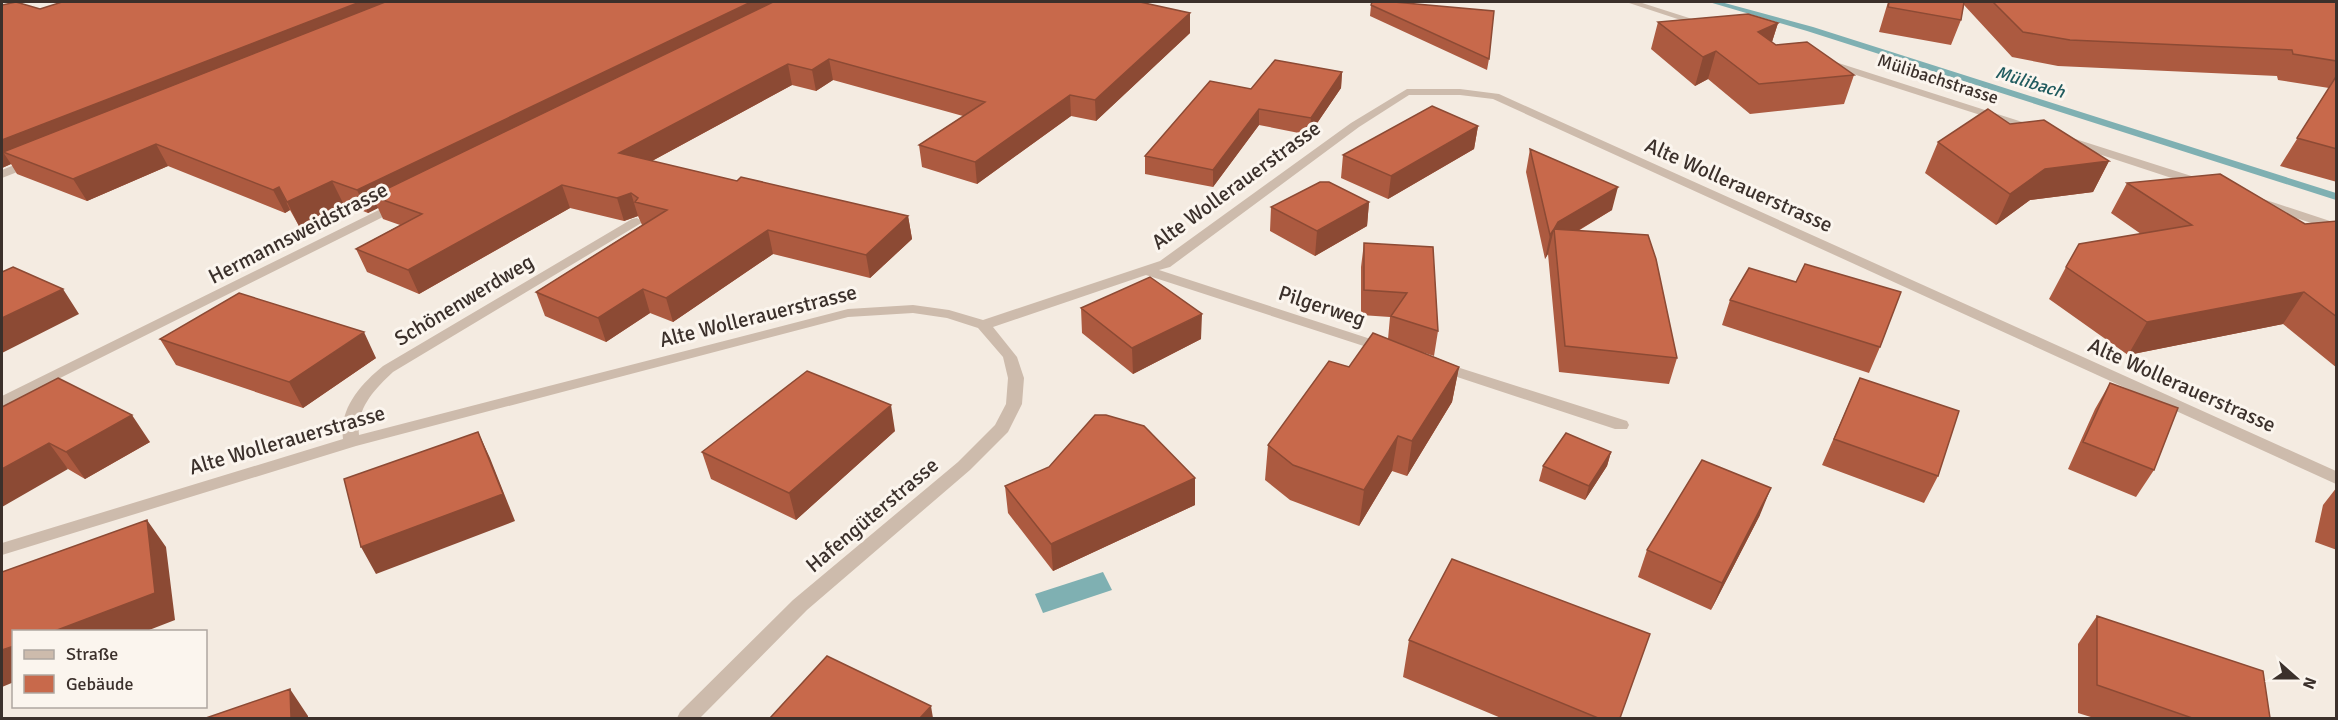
<svg xmlns="http://www.w3.org/2000/svg" width="2338" height="720" viewBox="0 0 2338 720" font-family="Signika,sans-serif">
  <style>
    .water { fill: #7fb0b2 }
    .lines { fill: none; stroke-linecap: round; stroke-linejoin: round }
    .stream { fill: #7fb0b2; fill-rule: evenodd }
    .street { fill: #cdbbac; fill-rule: evenodd }
    .wall { fill: #ac5a40 }
    .shaded-wall { fill: #8c4a34 }
    .building { fill: #c8694b; stroke: #8c4a34; stroke-width: 1.5 }
    .labels { text-anchor: middle; dominant-baseline: central; stroke-width: 6; stroke-linejoin: round; paint-order: stroke }
    .far-street-label { font-size: 18px; fill: #3b302b; stroke: #fbf5ee }
    .far-water-label { font-size: 18px; font-style: italic; fill: #1f5a5e; stroke: #fbf5ee }
    .street-label { font-size: 21px; fill: #3b302b; stroke: #fbf5ee }
  </style>
  <rect width="100%" height="100%" fill="#f4ebe1"/>
  <path class="water" d="M1103,572L1112,590L1043,613L1035,594Z"/>
  <g class="lines">
    <path class="stream" d="M1709,2H1721L1813,27L2336,193V200L1807,31Z"/>
    <path class="street" d="M1626,2H1639L1711,25L1702,27Z
      M1826,59L2038,127L2040,129L2034,132L2030,131L1822,64L1821,62Z
      M1407,89H1460L1499,94L2336,471V484L1493,99L1460,95H1409L1359,127L1170,267L1159,270L1389,345L1391,348L1389,351H1379L1146,275L993,327L1017,357L1024,378L1022,404L1008,432L970,470L807,610L700,718H677L680,712L793,600L958,462L995,425L1006,404L1008,378L1003,357L978,328L947,318L913,313L848,317L356,446L2,555V543L343,439C339,408 361,384 383,366L632,219L637,218L643,222L393,372C375,389 356,408 359,435L848,309L913,305L949,310L983,320L1160,261L1351,123Z
      M2066,136L2207,181L2209,184L2203,188L2199,187L2062,142V138Z
      M31,158L35,159V165L2,178V170Z
      M2260,198L2336,223V231L2256,205L2254,202L2256,199Z
      M397,201L401,202L403,205L401,208L2,407V396Z
      M1438,361L1627,421L1629,425L1627,429H1615L1433,369L1430,366Z"/>
  </g>
  <path class="wall" d="M2,2L4,5L40,9L1190,13V33L1096,121L1071,116L977,184L922,167L919,145L963,116L833,80L816,91L792,85L652,161L737,181L908,216L912,239L870,278L773,254L673,322L650,313L606,342L545,316L536,292L642,225L638,216L624,221L570,208L419,294L367,272L356,249L400,225L383,219L378,208L368,213L343,203L299,226L290,210L285,213L168,166L87,201L17,174L11,164L2,168Z
    M1888,2H2337V182L2280,166L2329,88L2278,80L2277,76L2058,66L2012,57L1964,5L1961,20L1951,45L1879,32Z
    M1371,5L1489,59L1487,70L1370,16Z
    M1658,22L1778,23L1772,42L1776,45L1854,75L1844,104L1750,114L1708,79L1695,86L1651,49Z
    M1342,72L1341,88L1309,135L1259,125L1213,187L1145,174V156L1251,89Z
    M2010,124L2109,161L2093,192L2030,200L1996,225L1925,173L1938,142Z
    M1478,126L1474,149L1388,199L1341,178L1343,155Z
    M1530,149L1612,210L1578,231L1677,358L1669,384L1559,372L1548,254L1545,259L1526,172Z
    M2127,183L2305,224L2337,221V368L2283,324L2128,355L2049,299L2066,267L2141,234L2111,213Z
    M1369,202L1367,226L1315,256L1270,231L1271,207Z
    M1364,243L1438,331L1434,356L1422,352L1459,367L1452,402L1407,476L1392,471L1359,526L1290,500L1265,480L1268,445L1349,367L1388,339L1390,317L1361,315V267Z
    M1730,300L1880,347L1869,373L1722,325Z
    M1081,308L1201,339L1133,374L1082,333Z
    M160,339L376,358L303,408L176,365Z
    M1860,378L1938,476L1924,503L1822,465Z
    M2110,383L2154,470L2136,497L2068,469L2095,409Z
    M2,407L150,442L85,479L68,469Z
    M895,431L796,520L711,479L702,452Z
    M1611,452L1607,466L1585,500L1539,481L1543,466Z
    M1195,478V505L1053,571L1008,513L1005,486Z
    M2337,487V550L2315,542L2323,505Z
    M1760,515L1711,610L1638,577L1647,550Z
    M2097,616L2270,718H2094L2078,713V644Z
    M1409,640L1620,718H1501L1403,677Z"/>
  <path class="shaded-wall" d="M360,2H417L3,152L11,164L2,168V140Z
    M751,2H795L372,196L378,208L368,213L357,190Z
    M1190,13V33L1096,121L1095,100Z
    M1778,23L1769,51L1758,32Z
    M1716,51L1708,79L1695,86L1703,57Z
    M829,59L833,80L816,91L812,70Z
    M788,64L792,85L626,175L619,153Z
    M1342,72L1341,88L1309,135L1311,118Z
    M1070,95L1071,116L977,184L975,162Z
    M1259,109V125L1213,187V170Z
    M1478,126L1474,149L1388,199L1391,176Z
    M156,144L168,166L87,201L73,179Z
    M2109,161L2093,192L2030,200L1996,225L2010,194L2045,169Z
    M332,181L343,203L299,226L287,202Z
    M562,185L570,208L419,294L408,270Z
    M279,187L290,210L285,213L273,190Z
    M1618,187L1612,210L1555,244L1554,229L1558,222Z
    M631,193L638,216L624,221L617,198Z
    M1369,202L1367,226L1315,256L1317,231Z
    M908,216L912,239L870,278L866,255Z
    M1554,229L1548,254L1545,259L1550,235Z
    M768,230L773,254L673,322L666,298Z
    M63,289L79,314L2,353V318Z
    M643,289L650,313L606,342L598,318Z
    M2304,292L2283,324L2128,355L2147,322Z
    M1202,314L1201,339L1133,374L1132,348Z
    M364,332L376,358L303,408L289,382Z
    M1459,367L1452,402L1407,476L1412,441Z
    M891,405L895,431L796,520L789,493Z
    M132,415L150,442L85,479L66,452Z
    M478,432L490,458L515,521L376,574L361,547Z
    M1398,436L1392,471L1359,526L1364,490Z
    M49,443L68,469L2,507V469Z
    M1611,452L1607,466L1585,500L1589,486Z
    M1195,478V505L1053,571L1051,544Z
    M1771,488L1760,515L1711,610L1722,583Z
    M147,520L166,547L175,620L144,632H52Z
    M14,646V682L2,687V650Z
    M290,689L308,716V718H291Z
    M931,706L933,718H920Z"/>
  <path class="building" d="M16,2L40,9L62,2H360L2,140V5Z
    M385,2H751L357,190L332,181L287,202L279,187L273,190L156,144L73,179L3,152Z
    M773,2H1140L1190,13L1095,100L1070,95L975,162L919,145L985,102L829,59L812,70L788,64L619,153L737,181L741,177L908,216L866,255L768,230L666,298L643,289L598,318L536,292L667,210L635,202L638,198L631,193L617,198L562,185L408,270L356,249L422,214L372,196Z
    M1372,2H1394L1494,11L1489,59L1371,5Z
    M1889,2H1964L1961,20L1888,7Z
    M1993,2H2337V61L2293,54L2292,50L2070,40L2023,32Z
    M1748,14L1778,23L1758,32L1776,45L1807,42L1854,75L1759,84L1716,51L1703,57L1658,22Z
    M1275,60L1342,72L1311,118L1259,109L1213,170L1145,156L1210,81L1251,89Z
    M2337,75V149L2297,138Z
    M1432,106L1478,126L1391,176L1343,155Z
    M1988,109L2010,124L2044,120L2109,161L2045,169L2010,194L1938,142Z
    M1530,149L1618,187L1558,222L1554,229L1648,235L1656,259L1677,358L1565,346L1554,229L1550,235Z
    M2220,174L2305,224L2337,221V317L2304,292L2147,322L2066,267L2079,244L2192,225L2127,183Z
    M1320,182H1329L1369,202L1317,231L1271,207Z
    M1364,243L1433,247L1438,331L1391,316L1407,293L1364,290Z
    M1805,264L1901,292L1880,347L1730,300L1749,268L1796,282Z
    M13,267L63,289L2,318V272Z
    M1150,277L1202,314L1132,348L1081,308Z
    M239,293L364,332L289,382L160,339Z
    M1373,333L1459,367L1412,441L1398,436L1364,490L1293,465L1268,445L1329,361L1349,367Z
    M807,371L891,405L789,493L702,452Z
    M58,378L132,415L66,452L49,443L2,469V407Z
    M1860,378L1959,411L1938,476L1834,439Z
    M2110,383L2178,408L2154,470L2083,442Z
    M1095,415H1106L1144,426L1195,478L1051,544L1005,486L1049,467Z
    M478,432L503,494L361,547L344,479Z
    M1566,433L1611,452L1589,486L1543,466Z
    M1702,460L1771,488L1722,583L1647,550Z
    M147,520L155,593L52,632H14V646L2,650V572Z
    M1452,559L1650,634L1620,718H1598L1409,640Z
    M2097,616L2263,671L2270,718H2192L2097,685Z
    M827,656L931,706L920,718H770Z
    M290,689L291,718H206Z"/>
  <g class="labels">
    <g class="far-street-label">
      <text transform="translate(1938 79) rotate(18)">Mülibachstrasse</text>
    </g>
    <g class="far-water-label">
      <text transform="translate(2030 82) rotate(17)">Mülibach</text>
    </g>
    <g class="street-label">
      <text transform="translate(1236 185) rotate(-36)">Alte Wollerauerstrasse</text>
      <text transform="translate(1739 185) rotate(24)">Alte Wollerauerstrasse</text>
      <text transform="translate(298 233) rotate(-27)">Hermannsweidstrasse</text>
      <text transform="translate(464 300) rotate(-31)">Schönenwerdweg</text>
      <text transform="translate(1322 306) rotate(18)">Pilgerweg</text>
      <text transform="translate(758 316) rotate(-14)">Alte Wollerauerstrasse</text>
      <text transform="translate(2182 385) rotate(24)">Alte Wollerauerstrasse</text>
      <text transform="translate(287 440) rotate(-16)">Alte Wollerauerstrasse</text>
      <text transform="translate(872 515) rotate(-40)">Hafengüterstrasse</text>
    </g>
  </g>
  <rect width="2338" height="720" fill="none" stroke="#3b302b" stroke-width="6"/>
  <rect x="12" y="630" width="195" height="78" fill="#fbf5ee" stroke="#aea6a0" stroke-width="1.5"/>
  <rect x="24" y="650" width="30" height="9" fill="#cdbbac" stroke="#aea6a0" stroke-width="1.5"/>
  <text x="66" y="660" font-size="18" fill="#3b302b">Straße</text>
  <rect x="24" y="675" width="30" height="18" fill="#c8694b" stroke="#aea6a0" stroke-width="1.5"/>
  <text x="66" y="690" font-size="18" fill="#3b302b">Gebäude</text>
  <g transform="translate(2296 678) rotate(111)" stroke="#fbf5ee" stroke-width="4.5" paint-order="stroke">
  <path d="M0-4.5L10 22L0 15L-10 22Z" fill="#3b302b"/>
  <text y="-9" font-size="16" font-weight="bold" text-anchor="middle" fill="#3b302b">N</text>
  </g>
</svg>
